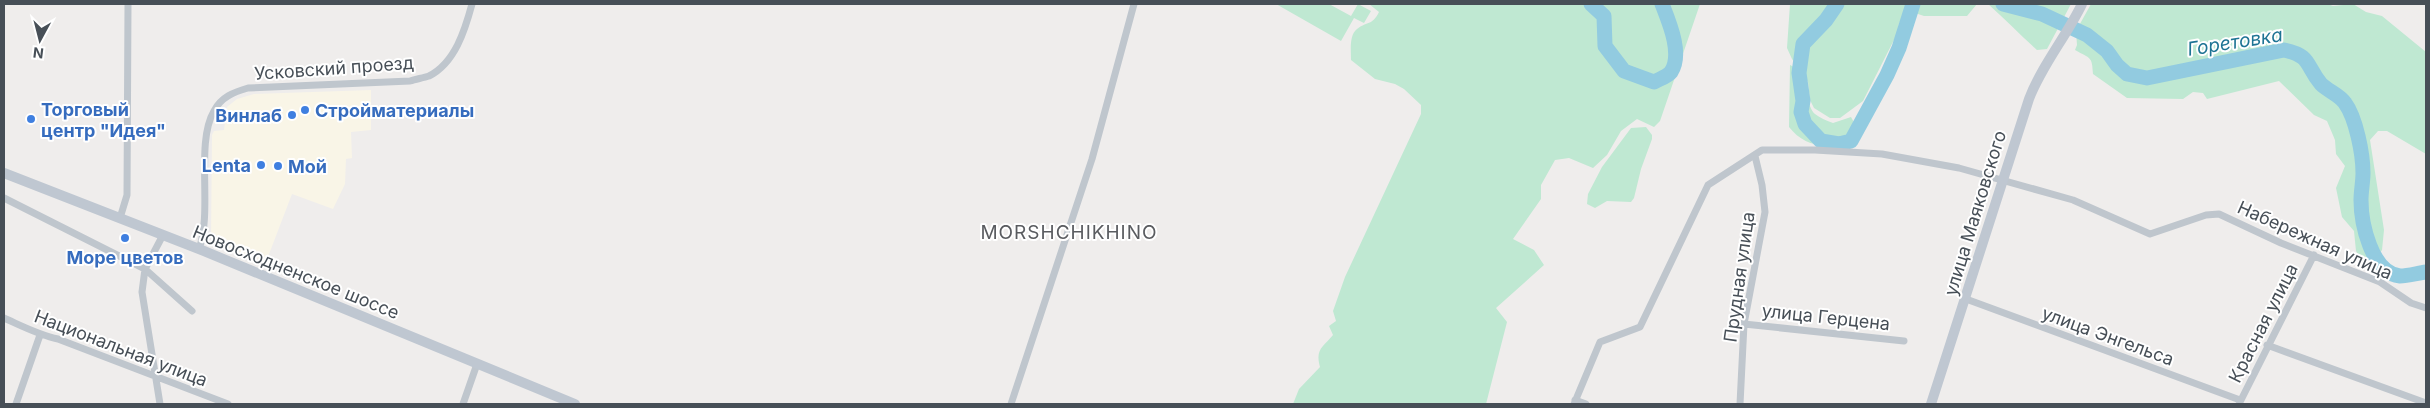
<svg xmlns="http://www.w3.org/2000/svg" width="2430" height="408" viewBox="0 0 2430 408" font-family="Inter,sans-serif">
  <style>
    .commercial { fill: #f9f5e7 }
    .green { fill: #bfe8d2 }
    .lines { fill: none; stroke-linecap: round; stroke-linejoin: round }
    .river { stroke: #92cbe0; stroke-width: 15 }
    .street { stroke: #bfc6cd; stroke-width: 7 }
    .secondary { stroke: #bfc7d1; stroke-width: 10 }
    .shop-dot { fill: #3f7fe0; stroke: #fff; stroke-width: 2 }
    .labels { text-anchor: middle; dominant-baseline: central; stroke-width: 4; stroke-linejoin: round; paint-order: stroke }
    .street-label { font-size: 18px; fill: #474f57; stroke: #fff }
    .shop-label { font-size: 18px; font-weight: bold; fill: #366cbe; stroke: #fff; text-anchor: start }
    .water-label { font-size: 19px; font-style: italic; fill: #1e7494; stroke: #fff }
    .neighbourhood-label { font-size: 19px; letter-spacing: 1px; fill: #5a5c60; stroke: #fff }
  </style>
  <rect width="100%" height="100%" fill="#efedec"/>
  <path class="commercial" d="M371,90V130L351,132L352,158L346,159L345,184L333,209L292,194L266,262L211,240L212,135L214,131L224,130L227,107L237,99L254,94Z"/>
  <path class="green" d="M1276,4H1329L1351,16L1358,4L1371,11L1364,23L1354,18L1341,41Z
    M1369,4H1700L1660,121L1654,127L1637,119L1621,131L1607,155L1593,168L1569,158L1555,160L1541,185V199L1513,239L1534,250L1544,265L1496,308L1507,322L1486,404H1293L1299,389L1320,367C1315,349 1323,347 1333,335L1329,326L1336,321L1333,311L1345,277L1421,114V105L1404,89L1395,84L1375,79L1351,60C1351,51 1349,35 1357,29C1367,21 1372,26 1379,12Z
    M1790,4H1977L1967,16H1924L1915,13L1899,23L1898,32L1863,101L1840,118H1830L1814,108L1810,100L1808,82L1792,59L1787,48Z
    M1988,4H2071L2047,49L2037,50C2020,35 2005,19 1988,4Z
    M2091,4H2327L2333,6L2353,4L2366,12L2382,16L2426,52V154L2387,131H2378L2370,140L2384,230L2382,250L2379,254L2361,259L2356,251L2354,231L2342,217L2336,188L2345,166L2336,154L2335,140L2327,121L2314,115L2279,81L2207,99L2203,93L2193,92L2183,99L2127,98L2093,74C2092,56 2091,59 2075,50L2077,45L2076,31Z
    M1790,65L1800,70C1804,80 1808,109 1815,114C1820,118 1827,121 1833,123L1851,117L1856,126L1857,135C1834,151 1806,149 1789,127Z
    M1646,127L1652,135V139L1641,169L1634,198L1631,202L1607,201L1595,208L1587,204L1588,194L1602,167L1631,128Z"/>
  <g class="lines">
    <path class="river" d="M1591,4L1604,16L1605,46L1624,71L1654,82C1659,79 1667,77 1671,72C1683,54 1669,22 1662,4
      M1837,4L1826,20L1803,44L1799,73L1803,101L1801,112L1805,124L1821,141L1839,144L1851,141L1887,75L1899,48L1913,4
      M2003,4L2042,14L2087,35L2107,51L2117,65L2127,74L2147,78L2284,50C2312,56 2305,65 2321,84C2328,91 2340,95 2345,103C2356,118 2363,154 2363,173C2363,182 2361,191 2361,200C2361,222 2371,273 2400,276C2408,276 2418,273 2426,272"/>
    <path class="street" d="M4,198L145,269L192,311
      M120,218L127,195L128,4
      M199,249C213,211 195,143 214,111C221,97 234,92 248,88L410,81C416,79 423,78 429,76C455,63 465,30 472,4
      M1966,299L2240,400
      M4,318C22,326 39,335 58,339L228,404
      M1744,324L1904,341
      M2267,345L2426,403
      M1575,400L1586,404
      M16,404L40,335
      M160,404L142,292L145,269L163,235
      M463,404L477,364
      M1011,404L1092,159L1134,4
      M1574,404L1600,342L1640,327L1708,185L1762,150H1815L1882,154L1959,168L2073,200L2150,234L2206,215L2219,214L2281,243L2380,282L2411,303L2426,308
      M1740,404L1744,324L1765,212L1762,185L1755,156
      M2239,404L2314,255"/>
    <path class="secondary" d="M4,173L199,249L575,404
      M1931,404L2029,99C2042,65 2066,37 2082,4"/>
  </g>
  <g class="shop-dot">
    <circle cx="305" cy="110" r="5"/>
    <circle cx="292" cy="115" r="5"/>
    <circle cx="31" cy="119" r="5"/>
    <circle cx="261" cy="165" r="5"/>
    <circle cx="278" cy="166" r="5"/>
    <circle cx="125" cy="238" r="5"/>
  </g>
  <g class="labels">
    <g class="street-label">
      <text transform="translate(334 68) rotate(-4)">Усковский проезд</text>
      <text transform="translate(1975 213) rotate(-73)">улица Маяковского</text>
      <text transform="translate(2315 240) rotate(24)">Набережная улица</text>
      <text transform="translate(296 272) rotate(22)">Новосходненское шоссе</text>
      <text transform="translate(1739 277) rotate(-82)">Прудная улица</text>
      <text transform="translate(1826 317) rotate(6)">улица Герцена</text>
      <text transform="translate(2263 323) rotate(-63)">Красная улица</text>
      <text transform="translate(2108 336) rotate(20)">улица Энгельса</text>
      <text transform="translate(121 348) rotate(21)">Национальная улица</text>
    </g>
    <g class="shop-label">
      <text x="41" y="109">Торговый<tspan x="41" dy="21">центр "Идея"</tspan></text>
      <text x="315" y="110">Стройматериалы</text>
      <text x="282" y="115" text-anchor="end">Винлаб</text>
      <text x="251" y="165" text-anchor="end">Lenta</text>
      <text x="288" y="166">Мой</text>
      <text x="125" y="257" text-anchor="middle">Море цветов</text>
    </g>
    <g class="water-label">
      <text transform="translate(2235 42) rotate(-9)">Горетовка</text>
    </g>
    <g class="neighbourhood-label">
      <text x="1069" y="232">MORSHCHIKHINO</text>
    </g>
  </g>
  <rect width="2430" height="408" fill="none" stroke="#474f57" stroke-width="10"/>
  <g transform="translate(40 40) rotate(187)" stroke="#ffffff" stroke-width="4" paint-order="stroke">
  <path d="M0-4L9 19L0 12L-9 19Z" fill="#474f57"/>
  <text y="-8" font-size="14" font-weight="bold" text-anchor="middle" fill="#474f57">N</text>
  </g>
</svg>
